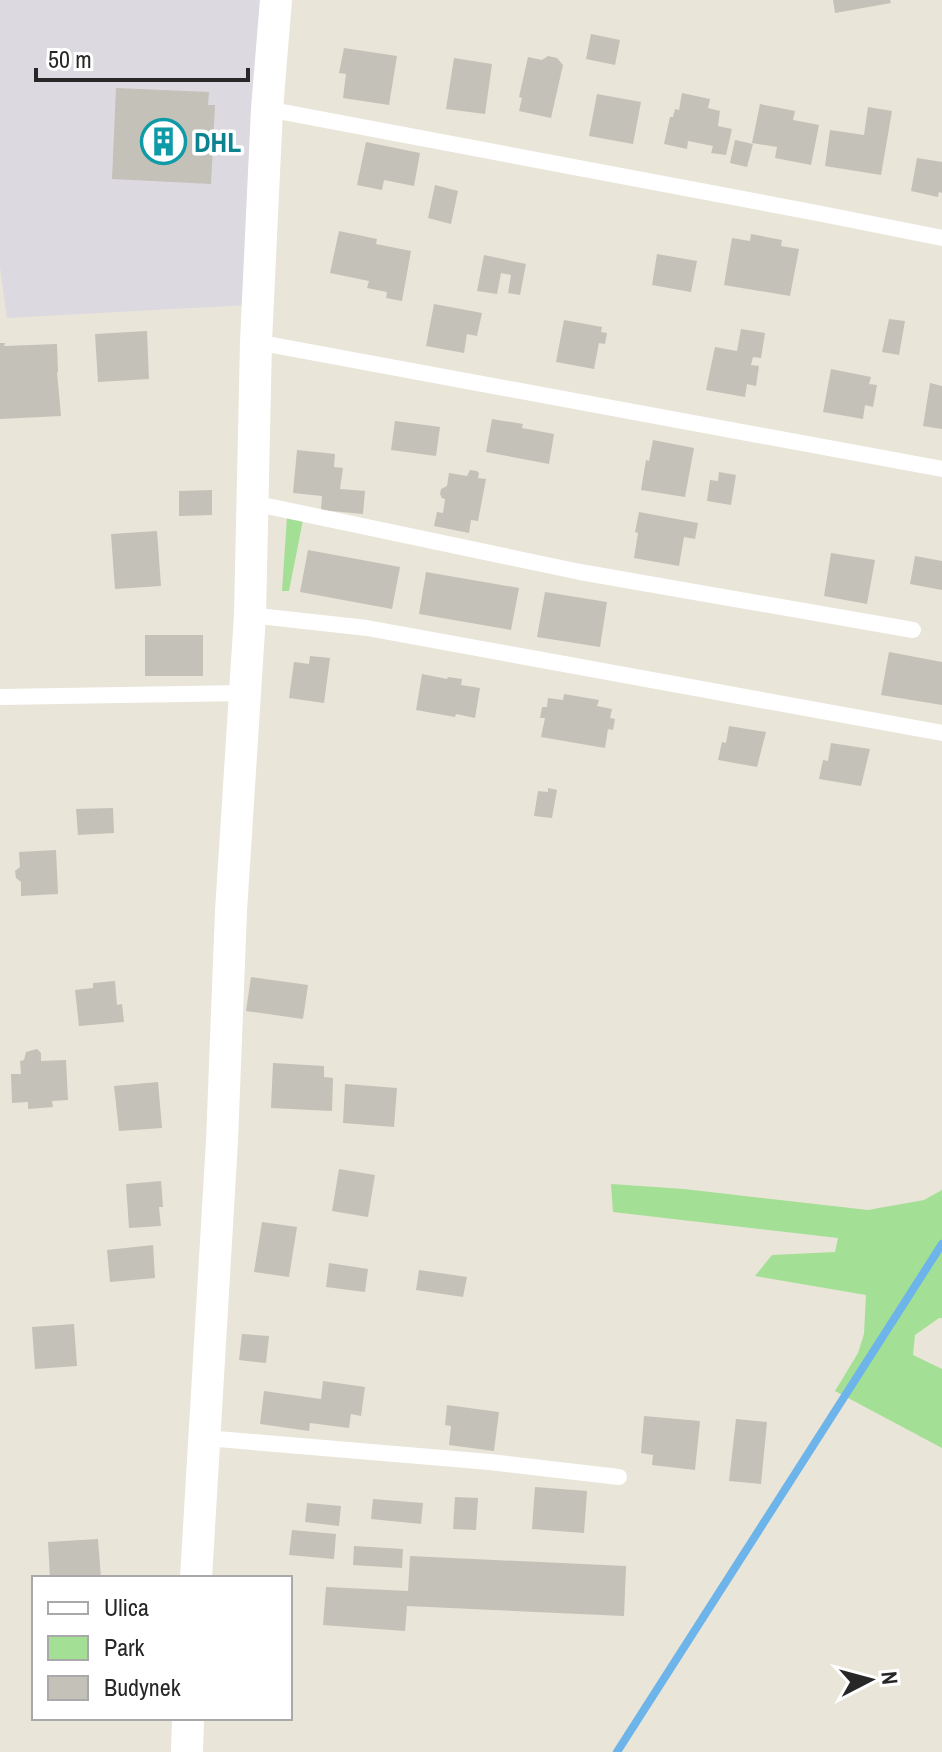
<svg xmlns="http://www.w3.org/2000/svg" width="942" height="1752" viewBox="0 0 942 1752" font-family="'Archivo Narrow',sans-serif">
  <style>
    .industrial { fill: #ddd9e1 }
    .green { fill: #a3df95 }
    .lines { fill: none; stroke-linecap: round; stroke-linejoin: round }
    .stream { stroke: #6db4ea; stroke-width: 8 }
    .building { fill: #c4c1b8 }
    .service { stroke: #fff; stroke-width: 16 }
    .minor { stroke: #fff; stroke-width: 32 }
    .labels { text-anchor: middle; dominant-baseline: central; stroke-width: 7; stroke-linejoin: round; paint-order: stroke }
    .culture-label { font-size: 28px; font-weight: bold; fill: #0d838f; stroke: #fff; text-anchor: start }
  </style>
  <rect width="100%" height="100%" fill="#e9e5d8"/>
  <path class="industrial" d="M0,0H262L247,305L7,318L0,267Z"/>
  <path class="green" d="M287,517L303,520L289,591H282Z
    M611,1184L684,1189L868,1210L924,1200L942,1190V1318H939L915,1335L913,1355L942,1369V1448L835,1391L858,1353L864,1334L866,1295L755,1276L772,1255L835,1252L838,1238L613,1212Z"/>
  <g class="lines">
    <path class="stream" d="M617,1752L942,1244"/>
  </g>
  <path class="building" d="M833,0H890L891,3L835,13Z
    M591,34L620,40L615,65L586,59Z
    M344,48L397,56L389,105L343,98L346,74L339,73Z
    M548,56L557,58L563,65L551,118L519,111L522,98L519,97L528,57L542,60Z
    M454,58L492,64L485,114L446,109Z
    M116,88L209,92L208,105H215L211,184L112,179Z
    M682,93L710,99L708,108L720,111L718,126L732,129L726,155L711,153L713,146L688,141L687,149L664,144L670,117H673L675,109L679,110Z
    M597,94L641,102L633,144L589,136Z
    M760,104L795,111L793,120L819,125L811,165L775,158L777,147L752,143Z
    M868,107L892,111L881,175L825,166L830,130L864,135Z
    M735,140L753,144L747,167L730,163Z
    M366,142L420,153L414,186L384,180L382,190L357,185Z
    M917,158L942,162V193L939,192L938,197L911,191Z
    M435,185L458,191L451,224L428,218Z
    M339,231L377,239L376,244L411,251L402,301L386,298L387,292L367,288L369,281L330,273Z
    M751,234L782,240L781,246L799,249L790,296L724,285L732,238L750,241Z
    M657,254L697,261L691,292L652,285Z
    M484,255L526,264L520,295L508,293L511,275L501,273L497,294L477,291Z
    M434,304L482,313L477,336L467,334L464,353L426,346Z
    M889,319L905,321L899,355L882,352Z
    M564,320L602,327L601,332L607,333L605,344L599,343L594,369L556,362Z
    M741,329L765,333L761,358L753,357L751,365L759,366L756,386L747,384L745,397L706,390L715,347L737,351Z
    M147,331L149,379L98,382L95,334Z
    M0,343H5L4,346L57,344L58,372H57L61,416L0,419Z
    M831,369L871,377L869,384L877,385L873,407L865,405L863,419L823,412Z
    M930,383L942,386V429L923,426Z
    M492,419L523,424L522,428L554,434L549,464L486,452Z
    M395,421L440,427L436,456L391,450Z
    M653,440L694,448L685,497L641,490L646,460L649,461Z
    M297,450L335,454L334,467L343,468L340,489L365,491L363,514L321,510L322,496L293,493Z
    M470,470L477,471L479,473L478,478L486,479L478,521L471,520L469,533L434,526L437,512L443,513L445,499L442,498L440,494L441,489L447,486L449,473L467,476Z
    M719,472L736,475L731,505L707,501L710,480L718,481Z
    M212,490V515L179,516V491Z
    M639,512L698,523L695,539L684,537L679,566L634,558L638,533L635,532Z
    M157,531L161,586L115,589L111,534Z
    M308,550L400,567L392,609L300,592Z
    M831,553L875,560L867,604L824,596Z
    M915,556L942,561V590L910,584Z
    M426,572L519,588L511,630L419,614Z
    M545,592L607,602L600,647L537,637Z
    M145,635H203V676H145Z
    M889,652L942,662V705L881,695Z
    M310,656L330,658L324,703L289,698L294,662L309,664Z
    M422,674L447,679L448,677L462,679L461,685L480,688L475,718L456,714L455,717L416,710Z
    M564,694L599,700L597,706L612,709L610,718L615,719L613,730L608,729L605,748L541,737L545,718H540L542,707H547L548,698L563,700Z
    M729,726L766,732L757,767L718,760L722,742L726,743Z
    M831,743L870,749L861,786L819,779L823,760L828,761Z
    M548,788L557,790L552,818L534,816L538,791L548,792Z
    M113,808L114,833L78,835L76,809Z
    M56,850L58,894L21,896V882L16,878L15,871L20,867L19,852Z
    M251,977L308,985L303,1019L246,1011Z
    M115,981L117,1005L122,1004L124,1022L79,1026L75,990L93,988V983Z
    M37,1049L41,1053V1061L66,1060L68,1100L52,1101L53,1107L28,1109V1102L12,1103L11,1074H21L20,1061L24,1060L26,1052Z
    M273,1063L324,1066V1077L333,1078L332,1111L271,1108Z
    M158,1082L162,1128L119,1131L114,1086Z
    M345,1084L397,1088L394,1127L343,1123Z
    M339,1169L375,1175L368,1217L332,1211Z
    M161,1181L163,1207H159L161,1226L129,1228L126,1184Z
    M262,1222L297,1227L289,1277L254,1272Z
    M153,1245L155,1278L110,1282L107,1250Z
    M329,1263L368,1269L365,1292L326,1287Z
    M419,1270L467,1277L463,1297L416,1290Z
    M74,1324L77,1366L35,1369L32,1327Z
    M242,1334L269,1336L266,1363L239,1360Z
    M323,1381L365,1387L361,1416L351,1414L349,1428L310,1423L309,1431L260,1424L264,1391L321,1399Z
    M447,1405L499,1412L494,1451L449,1445L451,1426L445,1425Z
    M644,1416L700,1421L695,1470L652,1465L653,1455L641,1453Z
    M736,1419L767,1422L761,1484L729,1481Z
    M535,1487L587,1491L584,1533L532,1529Z
    M455,1497L478,1498L476,1530L453,1529Z
    M373,1499L423,1503L421,1524L371,1519Z
    M307,1503L341,1506L339,1526L305,1522Z
    M292,1530L336,1534L334,1559L289,1555Z
    M98,1539L101,1578H50L48,1542Z
    M354,1546L403,1549L402,1568L353,1565Z
    M410,1556L626,1566L624,1616L407,1606L405,1631L323,1625L326,1587L408,1591Z"/>
  <g class="lines">
    <path class="service" d="M267,109L817,213L942,238
      M256,342L942,469
      M253,503L580,572L913,630
      M250,615L367,628L942,733
      M0,697L244,693
      M205,1438L490,1462L619,1477"/>
    <path class="minor" d="M196,1578L222,1141L231,911L250,615L256,342L267,109L276,0
      M187,1752L188,1718"/>
  </g>
  <defs>
    <symbol id="building-ring" viewBox="-11 -11 22 22"><circle r="9.5" fill="#fff" stroke="#0f9aa8" stroke-width="1.5"/><path d="M-4-6H4V6H1V3H-1V6H-4ZM-2.5-4.3h1.7v1.8h-1.7ZM.8-4.3h1.7v1.8H.8ZM-2.5-1h1.7V.8h-1.7ZM.8-1h1.7V.8H.8Z" fill="#0f9aa8"/></symbol>
  </defs>
  <g fill-rule="evenodd">
    <use href="#building-ring" x="138" y="116" width="51" height="51"/>
  </g>
  <g class="labels">
    <g class="culture-label">
      <text x="194" y="142">DHL</text>
    </g>
  </g>
  <rect x="32" y="1576" width="260" height="144" fill="#ffffff" stroke="#a9a9a9" stroke-width="2"/>
  <rect x="48" y="1602" width="40" height="12" fill="#ffffff" stroke="#a9a9a9" stroke-width="2"/>
  <text x="104" y="1616" font-size="24" fill="#272727">Ulica</text>
  <rect x="48" y="1636" width="40" height="24" fill="#a3df95" stroke="#a9a9a9" stroke-width="2"/>
  <text x="104" y="1656" font-size="24" fill="#272727">Park</text>
  <rect x="48" y="1676" width="40" height="24" fill="#c4c1b8" stroke="#a9a9a9" stroke-width="2"/>
  <text x="104" y="1696" font-size="24" fill="#272727">Budynek</text>
  <g transform="translate(870 1680) rotate(84)" stroke="#ffffff" stroke-width="6" paint-order="stroke">
  <path d="M0-6L14 30L0 20L-14 30Z" fill="#272727"/>
  <text y="-12" font-size="22" font-weight="bold" text-anchor="middle" fill="#272727">N</text>
  </g>
  <path d="M36 68v12h212v-12" fill="none" stroke="#272727" stroke-width="4"/>
  <text x="48" y="68" font-size="24" fill="#272727" stroke="#ffffff" stroke-width="6" paint-order="stroke">50 m</text>
</svg>
